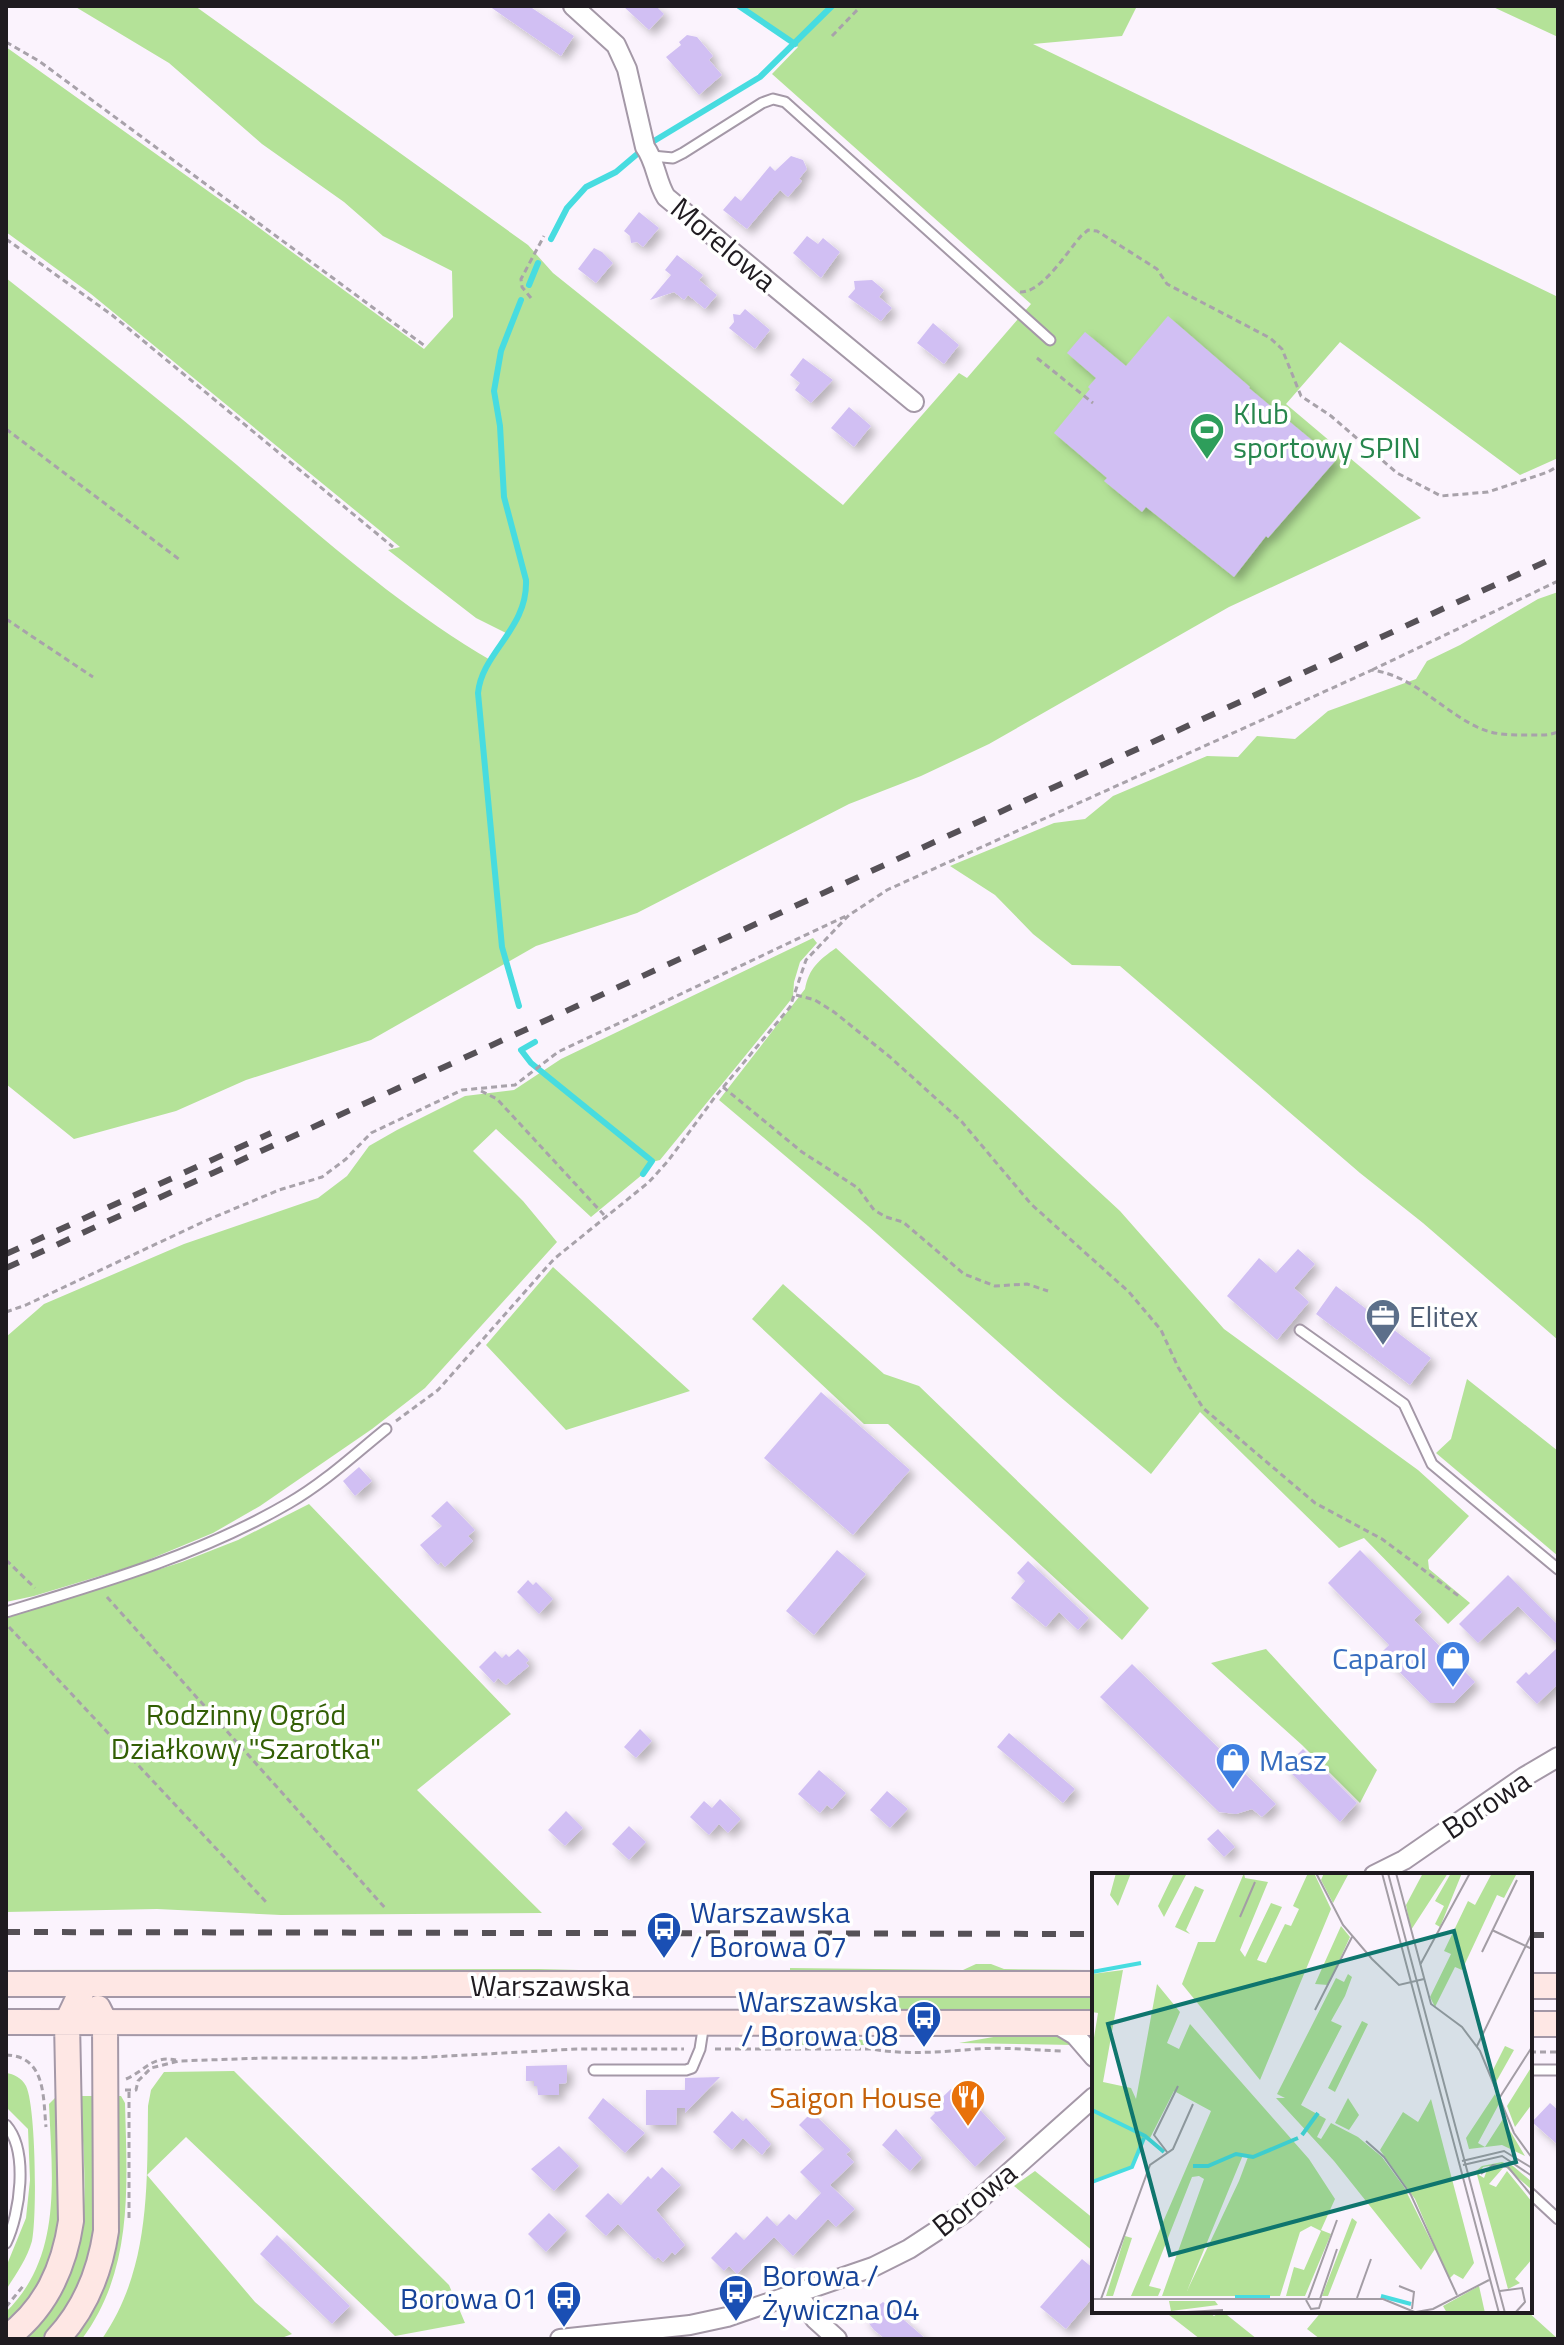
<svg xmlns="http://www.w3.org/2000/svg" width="1564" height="2345" viewBox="0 0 1564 2345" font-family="'Titillium Web',sans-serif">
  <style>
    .green { fill: #b4e298 }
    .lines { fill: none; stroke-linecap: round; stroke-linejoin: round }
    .stream { stroke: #47dce0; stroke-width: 6 }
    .building { fill: #d1bff3; filter: url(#shadow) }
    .lane-casing { stroke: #a498a7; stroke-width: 13 }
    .street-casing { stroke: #a498a7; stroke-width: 22 }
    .secondary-casing { stroke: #a498a7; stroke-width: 28 }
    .path { stroke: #a8a2aa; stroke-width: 3; stroke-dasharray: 6 4; stroke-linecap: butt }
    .lane { stroke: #fff; stroke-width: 9 }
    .street { stroke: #fff; stroke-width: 18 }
    .secondary { stroke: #fee7e4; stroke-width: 24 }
    .rail { stroke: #565157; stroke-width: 6; stroke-dasharray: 14 14; stroke-linecap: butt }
    .labels { text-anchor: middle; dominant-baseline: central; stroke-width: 7; stroke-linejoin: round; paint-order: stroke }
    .street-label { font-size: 30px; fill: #1f1b20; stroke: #fff }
    .leisure-label { font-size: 30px; fill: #27864d; stroke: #fff; text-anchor: start }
    .service-label { font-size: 30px; fill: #4e5e75; stroke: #fff; text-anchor: start }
    .shop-label { font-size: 30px; fill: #366cbe; stroke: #fff; text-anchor: end }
    .park-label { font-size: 30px; fill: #335f05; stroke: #fff }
    .transit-label { font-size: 30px; fill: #164399; stroke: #fff; text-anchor: start }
    .food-label { font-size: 30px; fill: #c56008; stroke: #fff; text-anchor: end }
    .inset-river { fill: none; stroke: #47dce0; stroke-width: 4 }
    .inset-road { fill: none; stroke: #a39da5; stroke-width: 2 }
    .view { fill: #0f766e; fill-opacity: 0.15; stroke: #0f766e; stroke-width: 4 }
    .inset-edge { fill: none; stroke: #1f1b20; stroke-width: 4 }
  </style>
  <defs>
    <filter id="shadow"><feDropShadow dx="5.5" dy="5.5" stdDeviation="4" flood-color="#0004"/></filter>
  </defs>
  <rect width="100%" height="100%" fill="#fbf3fd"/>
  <path class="green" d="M74,6H195L528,245L553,273L843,505L959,373L967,378L1031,304L772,74L798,47L737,6H1137L1122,36L1033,44L1558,297V458L1520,475L1340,342L1286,404L1421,518L1229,607L989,744L921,776L849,804L637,913L536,946L371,1040L246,1080L176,1111L74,1139L6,1084V278C84,339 161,401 237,465C319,535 398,606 492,661L508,634L476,618L388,550L400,547L91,294L6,232V47L243,216L424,349L453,317L452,271L383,236L344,202L262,144L169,63Z
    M1491,6H1558V37Z
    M1558,592V1340L1423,1223L1360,1173L1120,966L1072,965L1033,934L995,895L950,866L1054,823L1085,819L1113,796L1207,756L1238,757L1257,736L1295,739L1328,711L1416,679L1427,661L1460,645L1538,599Z
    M813,938L817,943L800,962L794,982L793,997L781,1012L660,1160L652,1162L643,1174L591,1217L496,1129L473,1151L523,1201L557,1242L425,1388L372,1429L260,1506L213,1533L136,1565L34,1596L6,1602V1337L44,1304L184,1244L318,1198L347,1176L369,1146L397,1130L465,1096L514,1090L561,1059Z
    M836,948L1120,1211L1224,1329L1418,1470L1469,1516L1428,1560L1429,1569L1470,1603L1448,1624L1364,1538L1339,1548L1200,1412L1151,1474L1058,1395L868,1226L719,1100L805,989C809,968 819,960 836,948Z
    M553,1267L690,1391L566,1430L486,1345Z
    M783,1284L884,1374L919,1386L1149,1608L1122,1640L888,1424H864L752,1319Z
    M1467,1379L1558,1451V1556L1436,1453L1451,1439Z
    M309,1504L511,1714L417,1790L542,1913L281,1915L157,1909L6,1912V1618L182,1562L238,1540Z
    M1266,1649L1377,1770L1360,1803L1302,1745L1211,1663Z
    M976,1964H991L1004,1969L1094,1970V1972H790V1968L963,1970Z
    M579,1969L461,1972L6,1971V1970Z
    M789,1996H1094V2011L789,2010Z
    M790,2034L845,2037L892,2045H790Z
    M1046,2034L1063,2037L1074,2045L959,2043L999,2036Z
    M234,2071L449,2285L465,2323L395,2336L186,2137L147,2175L255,2302L292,2334L279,2339H102C150,2269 147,2188 148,2106L151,2090L164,2072Z
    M6,2073C14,2074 22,2078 26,2086C36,2106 37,2217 32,2241C27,2259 16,2274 6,2290V2267L26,2218L30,2180L28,2129L6,2107Z
    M57,2096L61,2209L57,2247L35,2294L6,2325V2312C63,2256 52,2177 49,2104Z
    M81,2096H94C95,2188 109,2265 41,2339H24C38,2320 56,2300 67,2279C94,2231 82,2149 81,2096Z
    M115,2096H121L125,2103C127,2186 134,2269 82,2339H69L87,2314Z
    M1035,2171L1094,2219V2252L1014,2186Z
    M1164,2311H1207L1214,2316L1222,2311L1257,2339H1200Z
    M1322,2311H1527L1558,2339H1320L1307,2329Z"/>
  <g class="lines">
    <path class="stream" d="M739,6L795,44
      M654,141L760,77L832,6
      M551,239L567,208L586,187L616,172L636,155
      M529,285L538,263
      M519,1006L502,947L478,693C482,652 528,629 526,580L504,497L500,426L494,391L501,351L521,300
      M535,1042L521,1050L531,1063L652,1161L643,1174"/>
  </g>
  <path class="building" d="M489,6H529L574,36L561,56Z
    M623,6H656L664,14L649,30Z
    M687,35L697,37L713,56L709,60L722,75L699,95L666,57L681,45L679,42Z
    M791,156L803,160L807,169L799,179L802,181L788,197L780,190L747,229L723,210L735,196L741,201L770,166L775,171Z
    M639,212L659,228L643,247L637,242L631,243L630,236L624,231Z
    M807,236L818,244L823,238L840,252L821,278L793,253Z
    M594,248L602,252L613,263L596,283L578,269Z
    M677,255L703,275L699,280L717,295L705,309L688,295L684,300L674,292L650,300L671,275L665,270Z
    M872,280L884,290L879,297L892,308L881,321L848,297L855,289L854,281Z
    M745,309L770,330L755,349L729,328L734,322L733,314L740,315Z
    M1168,316L1250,387L1249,388L1336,460L1268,538L1266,536L1234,577L1146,507L1142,512L1104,481L1107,478L1054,433L1090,389L1088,387L1096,378L1067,353L1085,332L1126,366Z
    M933,323L959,345L944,364L917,343Z
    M803,358L833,380L811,403L795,390L800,383L790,375Z
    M849,407L871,426L854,447L831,428Z
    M1298,1249L1315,1264L1294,1288L1309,1302L1277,1340L1227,1296L1259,1258L1276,1273Z
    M1336,1286L1431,1358L1410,1385L1316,1314Z
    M821,1392L910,1470L853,1535L764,1458Z
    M359,1467L372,1481L355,1496L343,1481Z
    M447,1501L475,1530L468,1536L473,1541L445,1567L441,1562L438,1565L420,1545L442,1526L431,1516Z
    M837,1550L866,1574L814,1635L786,1611Z
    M1360,1550L1422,1612L1414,1620L1475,1682L1454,1703H1430L1381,1653L1389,1645L1328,1583Z
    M1028,1561L1089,1618L1078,1630L1059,1612L1046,1627L1011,1598L1025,1581L1017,1573Z
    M1508,1575L1558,1625V1645L1518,1606L1478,1643L1459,1624Z
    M528,1580L533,1585L536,1582L553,1599L539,1614L517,1592Z
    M1558,1647V1684L1537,1704L1516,1682L1526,1672L1529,1675Z
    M518,1649L529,1660L526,1663L529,1666L506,1685L498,1678L494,1683L479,1667L495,1651L502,1658L506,1654L509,1657Z
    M1132,1664L1236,1765L1276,1804L1262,1817L1252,1809L1236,1814L1219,1812L1100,1697Z
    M640,1729L652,1741L636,1758L624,1747Z
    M1009,1733L1075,1789L1063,1803L997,1747Z
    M1303,1749L1357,1803L1340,1822L1285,1767Z
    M819,1770L846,1793L832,1809L827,1805L820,1813L798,1794Z
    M887,1791L908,1809L890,1828L870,1810Z
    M720,1799L741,1819L728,1833L719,1824L709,1835L690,1817L704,1801L712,1808Z
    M566,1811L583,1828L565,1846L548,1830Z
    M629,1826L646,1842L629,1860L612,1844Z
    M1218,1829L1235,1847L1224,1857L1207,1839Z
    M567,2065V2079L566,2083L559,2084V2095H538L537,2086H534V2081H526V2066Z
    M720,2077L685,2113V2108H677L676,2125H646V2090H685V2078Z
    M951,2089L956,2094L961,2089L1006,2138L975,2167L930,2118L935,2113L931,2108Z
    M603,2098L645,2133L625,2153L588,2118Z
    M1550,2103L1558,2110V2145L1532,2122Z
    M732,2111L743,2121L746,2118L771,2144L762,2155L743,2138L732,2150L713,2132Z
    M812,2112L851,2150L846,2154L854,2162L830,2185L855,2209L836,2227L828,2219L793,2256L774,2237L737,2274L729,2266L724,2271L711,2258L736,2232L744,2240L767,2216L777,2226L789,2214L796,2220L821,2193L800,2172L824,2149L799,2125Z
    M896,2129L922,2158L910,2171L882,2145Z
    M559,2146L579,2166L554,2191L531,2169Z
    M662,2167L681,2185L656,2210L685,2245L675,2255L672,2252L663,2262L658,2257L655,2260L618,2224L606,2236L585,2216L608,2193L621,2205L648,2176L651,2179Z
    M549,2213L567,2230L546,2252L528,2234Z
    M277,2235L350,2306L332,2324L260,2254Z
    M1082,2259L1094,2269V2296L1066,2329L1040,2307Z
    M883,2302L926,2339H885L874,2330L864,2317Z"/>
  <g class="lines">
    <defs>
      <path id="lane" d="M652,156L673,158L683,153L762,103L773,99L785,102L1050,340
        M1300,1330L1404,1404L1432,1464L1558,1569
        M6,1612C102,1583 202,1554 289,1503C324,1483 355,1454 386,1429
        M594,2070H686L692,2068L700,2049L704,2023
        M1530,2070H1558
        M6,2125C29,2151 20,2214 6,2243
        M1530,2193L1558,2219"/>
      <path id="street" d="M573,6L616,45L627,69L645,147C656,162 656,181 666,197L914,402
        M1374,1875L1404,1860L1524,1777L1558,1757
        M1055,2023L1075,2035L1094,2057
        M798,2294L815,2319L837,2339
        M560,2339L690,2325L727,2317L873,2267L909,2249L964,2213L1094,2097"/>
      <path id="secondary" d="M6,1984H1094
        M1530,1986H1558
        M6,2022L1094,2023
        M1530,2024H1558
        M6,2338C46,2309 64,2268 71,2221L67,2022L85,1984
        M57,2339C85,2309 100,2271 106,2231L105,2022L98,2008"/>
    </defs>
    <use href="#lane" class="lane-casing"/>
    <use href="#street" class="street-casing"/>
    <use href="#secondary" class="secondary-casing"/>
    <path class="path" d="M832,36L861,6
      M6,42L39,61L425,346
      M6,239L112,315L393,547
      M1020,292C1042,293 1067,252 1081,236L1088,230L1097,231L1157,269L1167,284L1270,338L1282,349L1301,396L1331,416L1397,473L1441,496L1488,492L1548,472L1558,466
      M531,298L522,287L521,279L544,236
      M1037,358L1093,403
      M6,429L180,560
      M6,619L93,677
      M1372,670L1558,581
      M796,995L815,1000L834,1012L890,1057L962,1122L1031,1204L1129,1292L1161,1330L1178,1367L1203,1408L1315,1503L1382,1539L1460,1597
      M723,1087L802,1152L858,1188L874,1210L886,1217L903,1222L964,1274L995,1286L1027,1284L1048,1291
      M481,1091L497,1099L604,1215
      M6,1312L26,1305L205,1221L279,1190L322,1177L346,1159L371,1133L462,1090L515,1085L558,1052L846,916
      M396,1421L438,1390L554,1259L649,1182L668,1161L715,1097L790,1007L806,960L849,915L887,890L1372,670C1414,676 1440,709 1477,727C1493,735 1510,735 1527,735C1538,735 1548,736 1558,732
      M6,1560L35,1588
      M107,1597L386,1909
      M9,1627L267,1903
      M715,2049H871C907,2055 940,2052 976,2049C1005,2047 1034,2050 1063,2051
      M1530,2052H1558
      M6,2055C46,2056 43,2097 46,2127
      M126,2079C145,2071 152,2055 176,2060
      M125,2090H136L138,2081L151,2068L179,2061L265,2058H412L577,2049H684
      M129,2092V2221
      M6,2307L24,2285"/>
    <use href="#lane" class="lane"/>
    <use href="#street" class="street"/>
    <use href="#secondary" class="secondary"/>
    <path class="rail" d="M6,1254L271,1133
      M6,1268L1558,556
      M6,1932L1094,1934
      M1530,1935H1558"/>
  </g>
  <defs>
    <symbol id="stadium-pin" viewBox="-11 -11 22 30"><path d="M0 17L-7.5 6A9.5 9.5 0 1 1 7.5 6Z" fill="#2e9e5b" stroke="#fff"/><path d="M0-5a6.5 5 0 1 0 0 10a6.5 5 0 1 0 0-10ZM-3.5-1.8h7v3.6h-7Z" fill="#fff"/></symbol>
    <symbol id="office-pin" viewBox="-11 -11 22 30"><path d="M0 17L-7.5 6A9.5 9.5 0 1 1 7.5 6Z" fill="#5c6f8a" stroke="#fff"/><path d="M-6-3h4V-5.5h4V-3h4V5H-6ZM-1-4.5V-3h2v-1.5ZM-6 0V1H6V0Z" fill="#fff"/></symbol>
    <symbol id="shop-pin" viewBox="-11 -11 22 30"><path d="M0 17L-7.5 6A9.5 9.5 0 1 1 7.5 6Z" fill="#3f7fe0" stroke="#fff"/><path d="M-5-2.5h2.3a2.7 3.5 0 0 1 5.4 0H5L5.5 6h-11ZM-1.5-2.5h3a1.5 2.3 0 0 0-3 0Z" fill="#fff"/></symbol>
    <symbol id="bus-pin" viewBox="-11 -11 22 30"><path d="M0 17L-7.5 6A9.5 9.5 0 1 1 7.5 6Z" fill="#1a4fb4" stroke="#fff"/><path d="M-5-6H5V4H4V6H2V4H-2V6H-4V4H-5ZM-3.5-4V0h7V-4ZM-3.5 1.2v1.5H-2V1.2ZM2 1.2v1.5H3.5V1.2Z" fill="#fff"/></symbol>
    <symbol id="restaurant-pin" viewBox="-11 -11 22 30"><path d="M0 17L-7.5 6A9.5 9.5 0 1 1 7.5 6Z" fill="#e8710a" stroke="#fff"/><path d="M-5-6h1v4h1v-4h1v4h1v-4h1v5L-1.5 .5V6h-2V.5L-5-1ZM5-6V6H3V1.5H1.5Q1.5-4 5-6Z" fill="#fff"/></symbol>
  </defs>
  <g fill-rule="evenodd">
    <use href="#stadium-pin" x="1187" y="410" width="40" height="54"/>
    <use href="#office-pin" x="1363" y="1296" width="40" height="54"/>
    <use href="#shop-pin" x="1433" y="1638" width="40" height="54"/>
    <use href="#shop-pin" x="1213" y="1740" width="40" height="54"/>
    <use href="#bus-pin" x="644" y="1909" width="40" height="54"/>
    <use href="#bus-pin" x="904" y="1998" width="40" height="54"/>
    <use href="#restaurant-pin" x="948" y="2077" width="40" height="54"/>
    <use href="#bus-pin" x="716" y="2272" width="40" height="54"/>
    <use href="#bus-pin" x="544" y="2278" width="40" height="54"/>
  </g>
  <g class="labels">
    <g class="street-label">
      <text transform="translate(724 244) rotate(40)">Morelowa</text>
      <text transform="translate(1486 1804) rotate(-34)">Borowa</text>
      <text x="550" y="1985">Warszawska</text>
      <text transform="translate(974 2199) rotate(-39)">Borowa</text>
    </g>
    <g class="leisure-label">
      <text x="1233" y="413">Klub<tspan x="1233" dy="34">sportowy SPIN</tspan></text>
    </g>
    <g class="service-label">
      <text x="1409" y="1316">Elitex</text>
    </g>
    <g class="shop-label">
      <text x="1427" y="1658">Caparol</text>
      <text x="1259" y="1760" text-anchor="start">Masz</text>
    </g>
    <g class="park-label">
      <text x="246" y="1714">Rodzinny Ogród<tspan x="246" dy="34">Działkowy "Szarotka"</tspan></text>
    </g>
    <g class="transit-label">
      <text x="690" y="1912">Warszawska<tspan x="690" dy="34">/ Borowa 07</tspan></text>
      <text x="898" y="2001" text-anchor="end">Warszawska<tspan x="898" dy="34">/ Borowa 08</tspan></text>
      <text x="762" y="2275">Borowa /<tspan x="762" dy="34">Żywiczna 04</tspan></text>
      <text x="538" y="2298" text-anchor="end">Borowa 01</text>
    </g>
    <g class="food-label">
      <text x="942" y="2097">Saigon House</text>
    </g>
  </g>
  <g transform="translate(1092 1873)">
    <rect width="440" height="440" fill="#fbf3fd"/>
    <path d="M24,0H39L26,33L18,22ZM82,0H95L72,44L66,33ZM152,0L153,5L176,9L148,77L153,84L179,30L190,34L165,87L174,90L193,51L199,53L207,36L201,33L216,0H222L239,36L168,207L90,111L106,69H123ZM232,0H257L241,30L229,7ZM331,0H356L319,57L314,32ZM359,0H370L348,54L343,51L352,33L343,28ZM400,0H425L412,25L405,22L370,97L363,94L343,134L338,124L359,81L352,78L376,28L383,32ZM103,13L112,17L94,57L98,61L83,54ZM249,53L258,64L236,112L223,111ZM31,97L11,209L39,215L44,226L65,111L88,139L75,170L87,176L98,151L217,286L243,326L229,357L239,361L213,423H194L202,394L212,397L229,358L219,353L208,359L188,423H70L112,306L107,303L100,304L57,413L69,416L66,423H39L119,238L82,218L58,265L53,263L41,294L0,310V177L6,140L0,139V101ZM151,282L156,284L147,308L95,418ZM256,101L260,104L253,123L239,148L250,153L209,232L234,246L225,264L229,266L239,250L266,264L290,284L312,314L343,376L329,397L242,288L184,225H193L185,221L244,105L252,109ZM270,148L276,151L243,219L236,215ZM413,173L422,177L404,209L400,199ZM440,193V231L423,254L415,233ZM403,221L407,231L386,270L393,274L411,246L433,283L410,272L377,276L374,265ZM256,225L267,242L257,257L243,250ZM339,226L382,390L371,406L362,401L357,406L323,326L288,277L311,239L326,249ZM410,289L421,293L440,309V317L410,291L391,294L387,302L392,305L395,297L411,295L397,311L404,314L415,298L440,329V386L423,406L428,410L416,416L384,298L390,293ZM260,345L265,349L236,423H230ZM33,363L40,365L21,423H14ZM387,413L393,440H355L351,433ZM77,428H123L126,432L79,438Z" fill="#b4e298" fill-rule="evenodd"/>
    <path class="inset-river" d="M0,99L49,90M0,237L53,263L72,279M210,262L226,240M101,293H116L144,281L161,284L206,265M0,309L40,294L52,265M289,423L319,431M143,424H178"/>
    <path class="inset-road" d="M224,0L251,52L280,86L307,112L332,106M290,0L407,440M296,0L413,440M304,0L339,131L370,154L388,178L422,260L440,285M148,44L163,9M400,57L440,76M390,79L425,7M328,92L378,0M223,137L260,64M385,173L440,60M408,224L440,174M274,268L292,284L319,322L365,422M75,279L62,262L86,213M370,288L412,278L440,295M371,292L410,283L440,303M389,301L401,292L416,294L440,323M307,413L322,419L320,436M408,418L430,415L433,429L423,440M265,425L279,386M0,426H291L325,440M9,426L58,292L81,276L101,231M216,426L245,347M228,426L245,376M214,427L219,436L227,435L230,426M324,439L341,436L397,407M76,440L131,437"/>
    <path class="view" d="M362,58L424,289L78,382L16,151Z"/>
    <rect width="440" height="440" class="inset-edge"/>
  </g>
  <rect width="1564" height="2345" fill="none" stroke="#1f1b20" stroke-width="16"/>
</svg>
